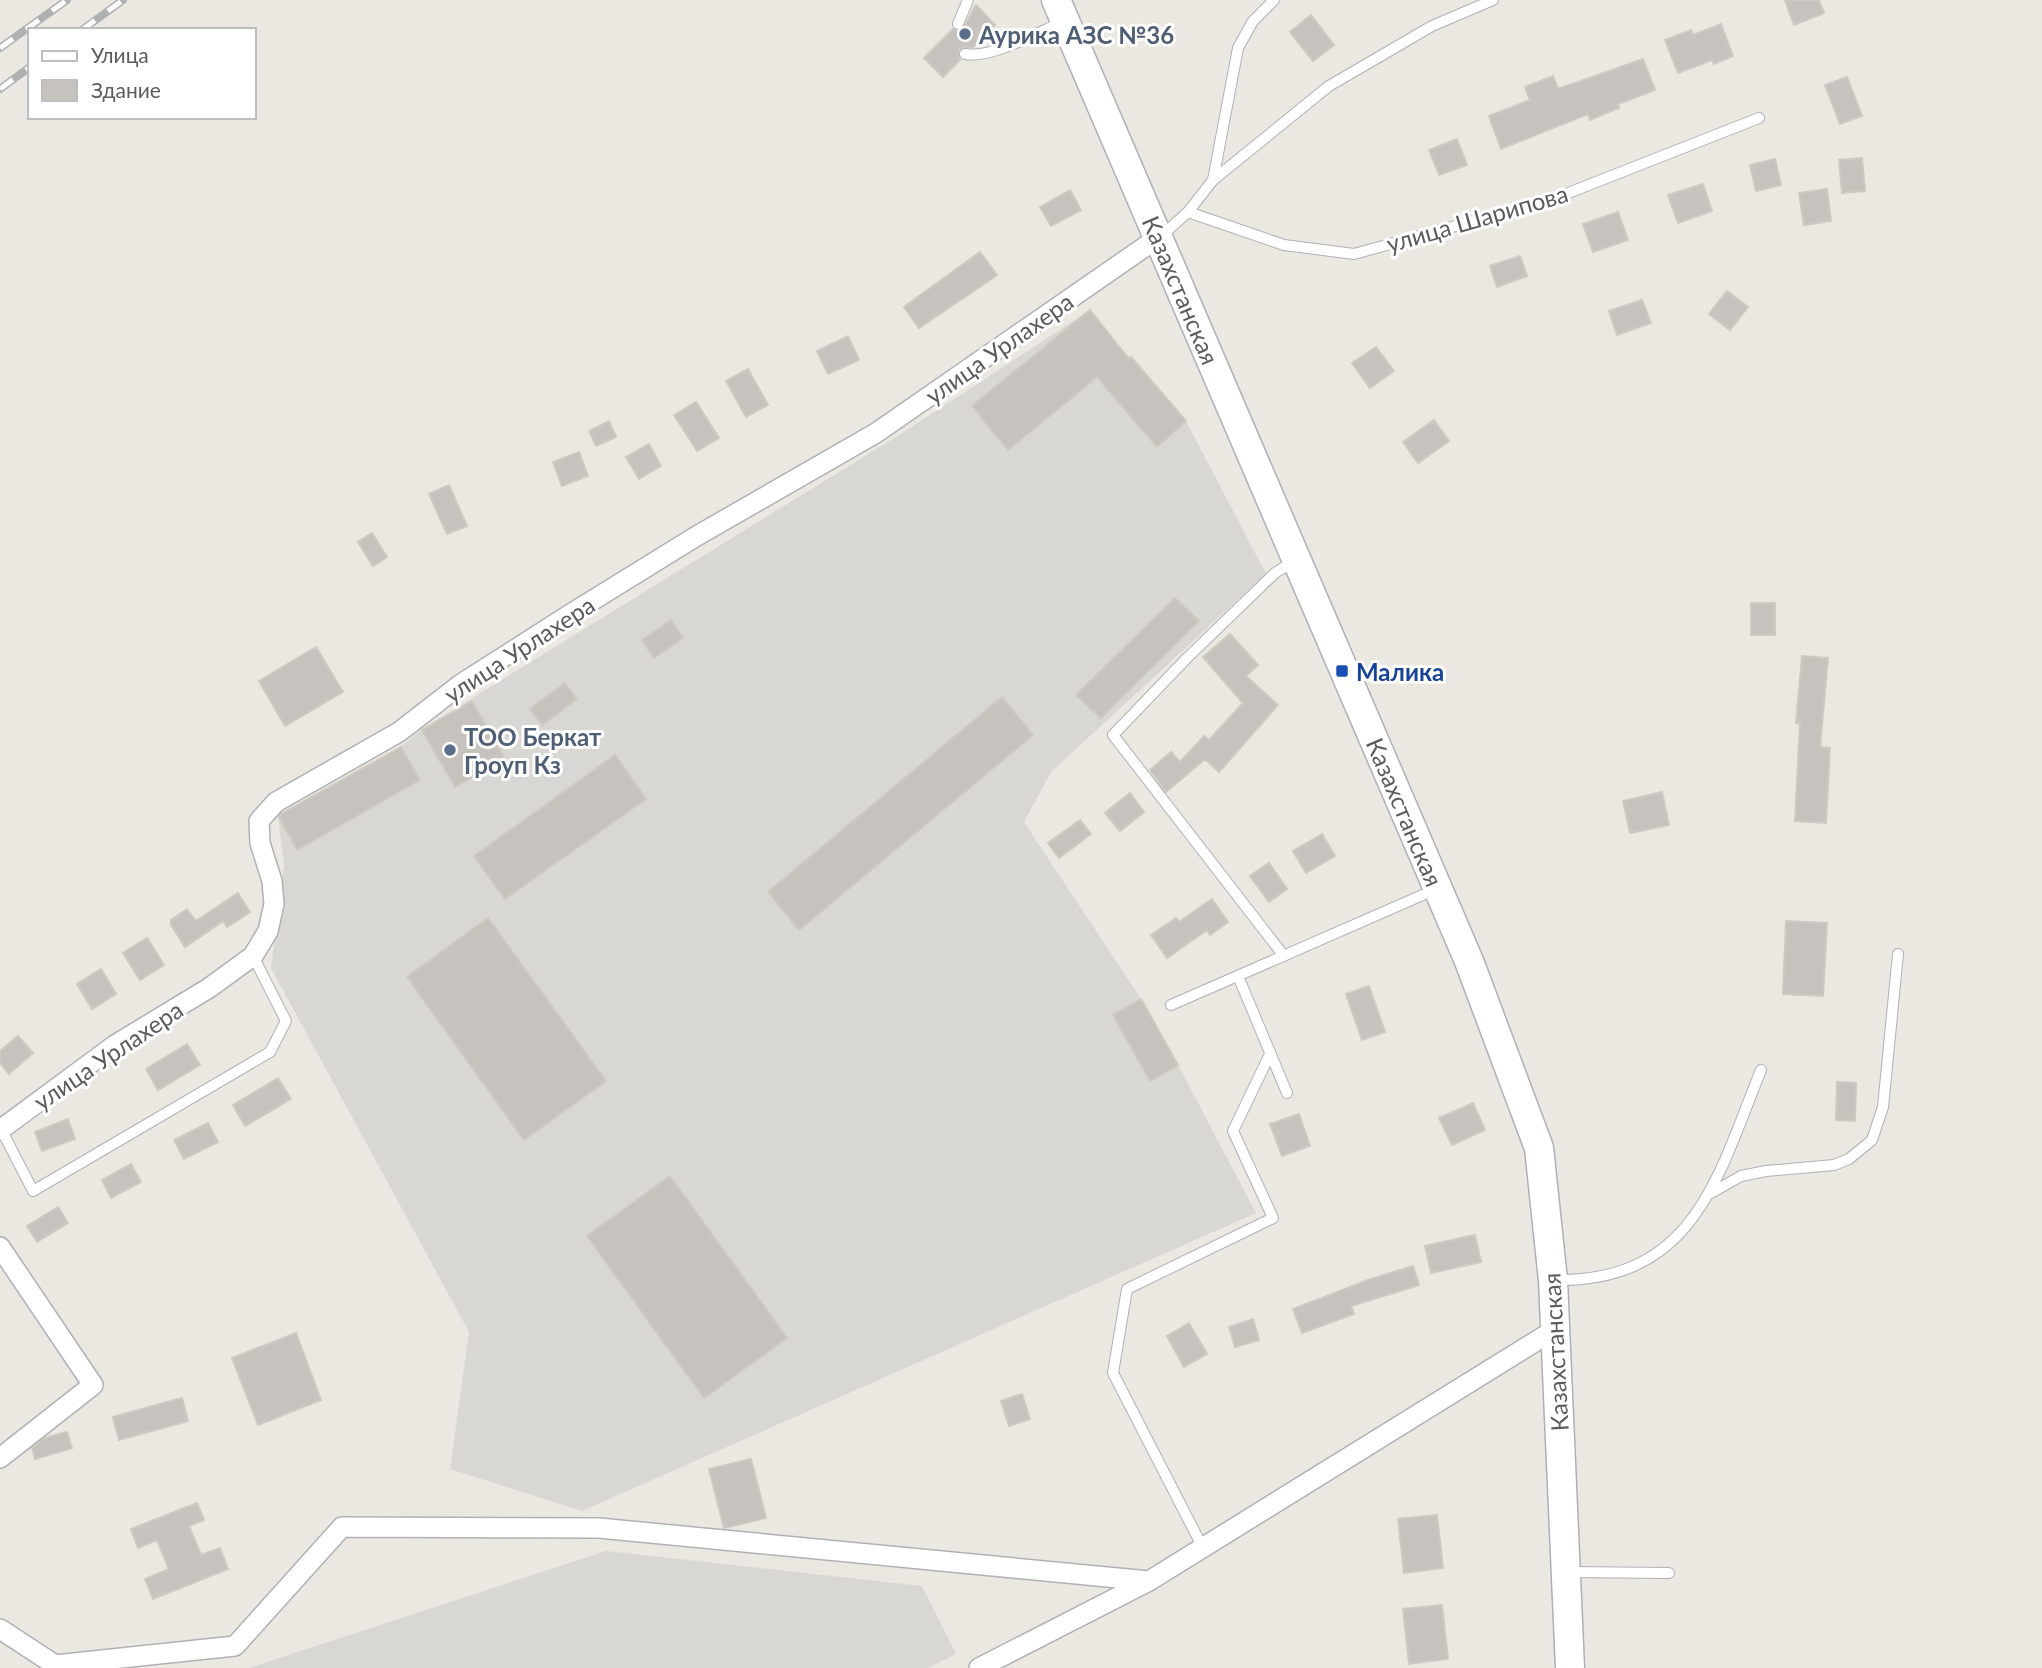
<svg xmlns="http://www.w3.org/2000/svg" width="2042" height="1668" viewBox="0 0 2042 1668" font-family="Lato,sans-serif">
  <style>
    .industrial { fill: #d9d7d3 }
    .building { fill: #c6c3be; stroke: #cecac0; stroke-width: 2 }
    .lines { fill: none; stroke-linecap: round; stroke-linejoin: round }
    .service-casing { stroke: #afb1b5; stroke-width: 12 }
    .minor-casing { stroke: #afb1b5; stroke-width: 22 }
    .secondary-casing { stroke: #aeb0b5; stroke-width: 31 }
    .service { stroke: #fff; stroke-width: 10 }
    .minor { stroke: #fff; stroke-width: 19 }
    .secondary { stroke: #fff; stroke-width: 28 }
    .rail-casing { stroke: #afb0b0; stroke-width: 8 }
    .rail { stroke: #fff; stroke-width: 5; stroke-dasharray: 16; stroke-linecap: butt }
    .service-dot { fill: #5c6f8a; stroke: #fff; stroke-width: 2.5 }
    .transit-dot { fill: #1a4fb4; stroke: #fff; stroke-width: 2.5 }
    .labels { text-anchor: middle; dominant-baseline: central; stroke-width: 6; stroke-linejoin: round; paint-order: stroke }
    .service-label { font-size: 24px; font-weight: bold; fill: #4e5e75; stroke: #fff; text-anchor: start }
    .street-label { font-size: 24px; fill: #5a5c60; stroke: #fff }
    .transit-label { font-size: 24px; font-weight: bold; fill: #164399; stroke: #fff; text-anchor: start }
  </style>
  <rect width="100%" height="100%" fill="#eae8e1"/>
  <path class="industrial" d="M1090,310L1125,354L1131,357L1186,421L1266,574L1051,772L1024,822L1141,999L1178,1065L1256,1213L582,1511L450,1469L469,1332L271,968L284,866L278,816L401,747L422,729L896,437Z
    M606,1551L922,1586L956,1654L928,1668H249Z"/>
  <path class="building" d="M1785,0H1819L1824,13L1794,25Z
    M976,5L995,25L973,47H965L959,49L958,54L960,60L943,77L924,58L953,29L958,31L963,29Z
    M1311,15L1334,45L1313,61L1290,32Z
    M1721,24L1733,56L1714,64L1712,60L1678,73L1665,40L1691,30L1693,35Z
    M1643,59L1655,90L1618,104L1619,108L1590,120L1588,114L1501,149L1489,116L1530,100L1525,87L1553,76L1558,89Z
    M1847,77L1862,116L1840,124L1825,85Z
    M1457,139L1467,165L1439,175L1429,150Z
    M1862,158L1865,191L1842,193L1839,160Z
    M1775,159L1781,185L1756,191L1750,165Z
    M1703,184L1712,211L1678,223L1668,195Z
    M1827,189L1831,221L1804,225L1799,193Z
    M1070,190L1081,210L1051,226L1040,207Z
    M1618,212L1628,240L1593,252L1583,224Z
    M980,252L997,275L919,328L904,307Z
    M1520,256L1527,276L1497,287L1490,266Z
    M1727,291L1748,307L1730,330L1709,314Z
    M1642,300L1651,323L1617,335L1609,311Z
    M1090,310L1129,359L1131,357L1186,421L1157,447L1097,377L1008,450L972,406Z
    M848,336L859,360L828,374L817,351Z
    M1376,347L1394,371L1370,388L1352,363Z
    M748,369L768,405L746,417L726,381Z
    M696,402L719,438L697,451L674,415Z
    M1434,420L1449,441L1418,463L1403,442Z
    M609,421L616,437L596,446L589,431Z
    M649,444L661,466L639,479L626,457Z
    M579,452L588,476L562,486L553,462Z
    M449,485L467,526L447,534L429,494Z
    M372,533L387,557L373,566L358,542Z
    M1175,598L1199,621L1101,718L1076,695Z
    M1751,603H1775V635H1751Z
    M671,620L683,638L654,658L642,640Z
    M1230,634L1258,665L1246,676L1278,705L1219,772L1205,759L1166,792L1150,770L1171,752L1180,762L1204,736L1209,740L1243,703L1203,657Z
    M316,647L343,692L285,726L259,681Z
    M1802,656L1828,658L1820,747L1830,748L1826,823L1795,821L1800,723H1796Z
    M565,683L577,699L542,725L530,709Z
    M1002,697L1033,735L799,930L768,892Z
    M472,701L505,759L455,787L422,730Z
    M401,747L420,780L297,850L279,817L281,814Z
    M615,755L646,799L505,899L474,856Z
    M1662,792L1669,825L1630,833L1623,801Z
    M1130,793L1144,812L1120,831L1105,813Z
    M1080,820L1091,834L1059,858L1048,843Z
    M1322,834L1335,856L1306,873L1293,851Z
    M1269,863L1287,889L1269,902L1250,876Z
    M238,893L250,912L227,927L223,921L185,947L171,925V920L187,909L196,921Z
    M1212,899L1228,922L1210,935L1207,930L1167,958L1151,935L1176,918L1179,922Z
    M488,918L606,1081L524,1140L407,977Z
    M1786,921L1827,923L1823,996L1783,994Z
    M147,938L164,965L140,980L123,953Z
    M101,969L116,994L92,1009L77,984Z
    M1369,986L1385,1032L1362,1040L1346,994Z
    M1141,999L1178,1065L1150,1081L1113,1015Z
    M18,1036L33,1053L9,1074L0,1063V1051Z
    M187,1044L200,1065L158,1090L146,1069Z
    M278,1078L291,1099L245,1126L233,1105Z
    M1837,1082L1856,1083L1855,1121L1836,1120Z
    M1473,1103L1485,1130L1452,1145L1439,1118Z
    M1299,1114L1310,1146L1282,1156L1270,1124Z
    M68,1119L75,1139L42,1151L35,1132Z
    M208,1123L218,1142L184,1159L174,1140Z
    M131,1164L141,1182L111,1198L102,1180Z
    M670,1176L787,1338L704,1398L587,1236Z
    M58,1207L68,1223L37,1242L27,1226Z
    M1475,1235L1481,1262L1431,1273L1425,1246Z
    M1413,1266L1419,1285L1351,1306L1354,1314L1302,1333L1293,1309L1368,1280Z
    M1253,1319L1259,1340L1235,1347L1229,1327Z
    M1189,1323L1207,1354L1184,1367L1167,1336Z
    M296,1333L321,1400L258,1425L232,1358Z
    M1022,1394L1030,1419L1009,1426L1001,1401Z
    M182,1398L188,1421L119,1440L113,1417Z
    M67,1432L72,1448L35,1459L32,1448L45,1438Z
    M751,1459L766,1518L724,1528L709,1469Z
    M197,1503L204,1520L189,1526L201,1555L220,1548L228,1569L153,1599L145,1579L169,1569L157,1540L138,1548L131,1529Z
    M1437,1515L1443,1568L1404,1573L1398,1519Z
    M1442,1605L1448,1659L1409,1664L1403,1609Z"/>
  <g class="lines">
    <defs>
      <path id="service" d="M958,24L968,0
        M965,54C991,59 1038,32 1063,22
        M1213,180L1238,48L1253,21L1274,0
        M1188,212L1284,245L1354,254L1553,199L1759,118
        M1160,237L1188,212L1213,180L1329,86L1432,26L1493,0
        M1284,956L1113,735L1187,658L1275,573L1294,561
        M1238,976L1287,1093
        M1171,1005L1434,890
        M1,1129L33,1191L270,1052L286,1021L253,956
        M1711,1193L1741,1176L1766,1171L1834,1165L1849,1159L1872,1140L1883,1107L1898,954
        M1557,1280C1695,1281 1718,1176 1761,1070
        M1203,1548L1113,1373L1127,1289L1273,1218L1233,1131L1270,1054
        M1568,1572L1669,1573"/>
      <path id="minor" d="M0,1130L115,1045L209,988L253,956L268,931L274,904L272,881L260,843L259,821L276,802L399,732L461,684L569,615L695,537L876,433L1159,237
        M0,1247L93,1385L0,1458
        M0,1629L55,1665L235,1646L342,1527L599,1528L1149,1581L1554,1330
        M979,1668L1149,1581"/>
      <path id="secondary" d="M1056,0L1469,961L1539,1148L1553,1280L1570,1668"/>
    </defs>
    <use href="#service" class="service-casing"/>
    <use href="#minor" class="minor-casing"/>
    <use href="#secondary" class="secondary-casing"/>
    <use href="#service" class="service"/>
    <use href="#minor" class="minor"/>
    <use href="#secondary" class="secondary"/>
    <defs>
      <path id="rail" d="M82,30L123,0
        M0,48L67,0
        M0,89L30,67"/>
    </defs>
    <use href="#rail" class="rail-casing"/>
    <use href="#rail" class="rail"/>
  </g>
  <g class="service-dot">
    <circle cx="965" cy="34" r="7"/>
    <circle cx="450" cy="750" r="7"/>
  </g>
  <rect class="transit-dot" x="1335" y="664" width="14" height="14" rx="3.5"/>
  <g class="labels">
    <g class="service-label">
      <text x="979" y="34">Аурика АЗС №36</text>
      <text x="464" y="736">ТОО Беркат<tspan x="464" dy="28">Гроуп Кз</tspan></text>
    </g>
    <g class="street-label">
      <text transform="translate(1477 218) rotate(-16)">улица Шарипова</text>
      <text transform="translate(1181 290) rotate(67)">Казахстанская</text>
      <text transform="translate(999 348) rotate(-35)">улица Урлахера</text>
      <text transform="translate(519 649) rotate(-33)">улица Урлахера</text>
      <text transform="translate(1405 812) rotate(67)">Казахстанская</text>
      <text transform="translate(108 1055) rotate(-34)">улица Урлахера</text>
      <text transform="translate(1555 1352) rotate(-93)">Казахстанская</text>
    </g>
    <g class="transit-label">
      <text x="1356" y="671">Малика</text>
    </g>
  </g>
  <rect x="28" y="28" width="228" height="91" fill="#ffffff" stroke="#bdbebf" stroke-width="2"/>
  <rect x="42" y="51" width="35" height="10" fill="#ffffff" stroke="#bdbebf" stroke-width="2"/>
  <text x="91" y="63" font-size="21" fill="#5a5c60">Улица</text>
  <rect x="42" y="80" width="35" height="21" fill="#c6c3be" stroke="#bdbebf" stroke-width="2"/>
  <text x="91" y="98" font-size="21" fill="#5a5c60">Здание</text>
</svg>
